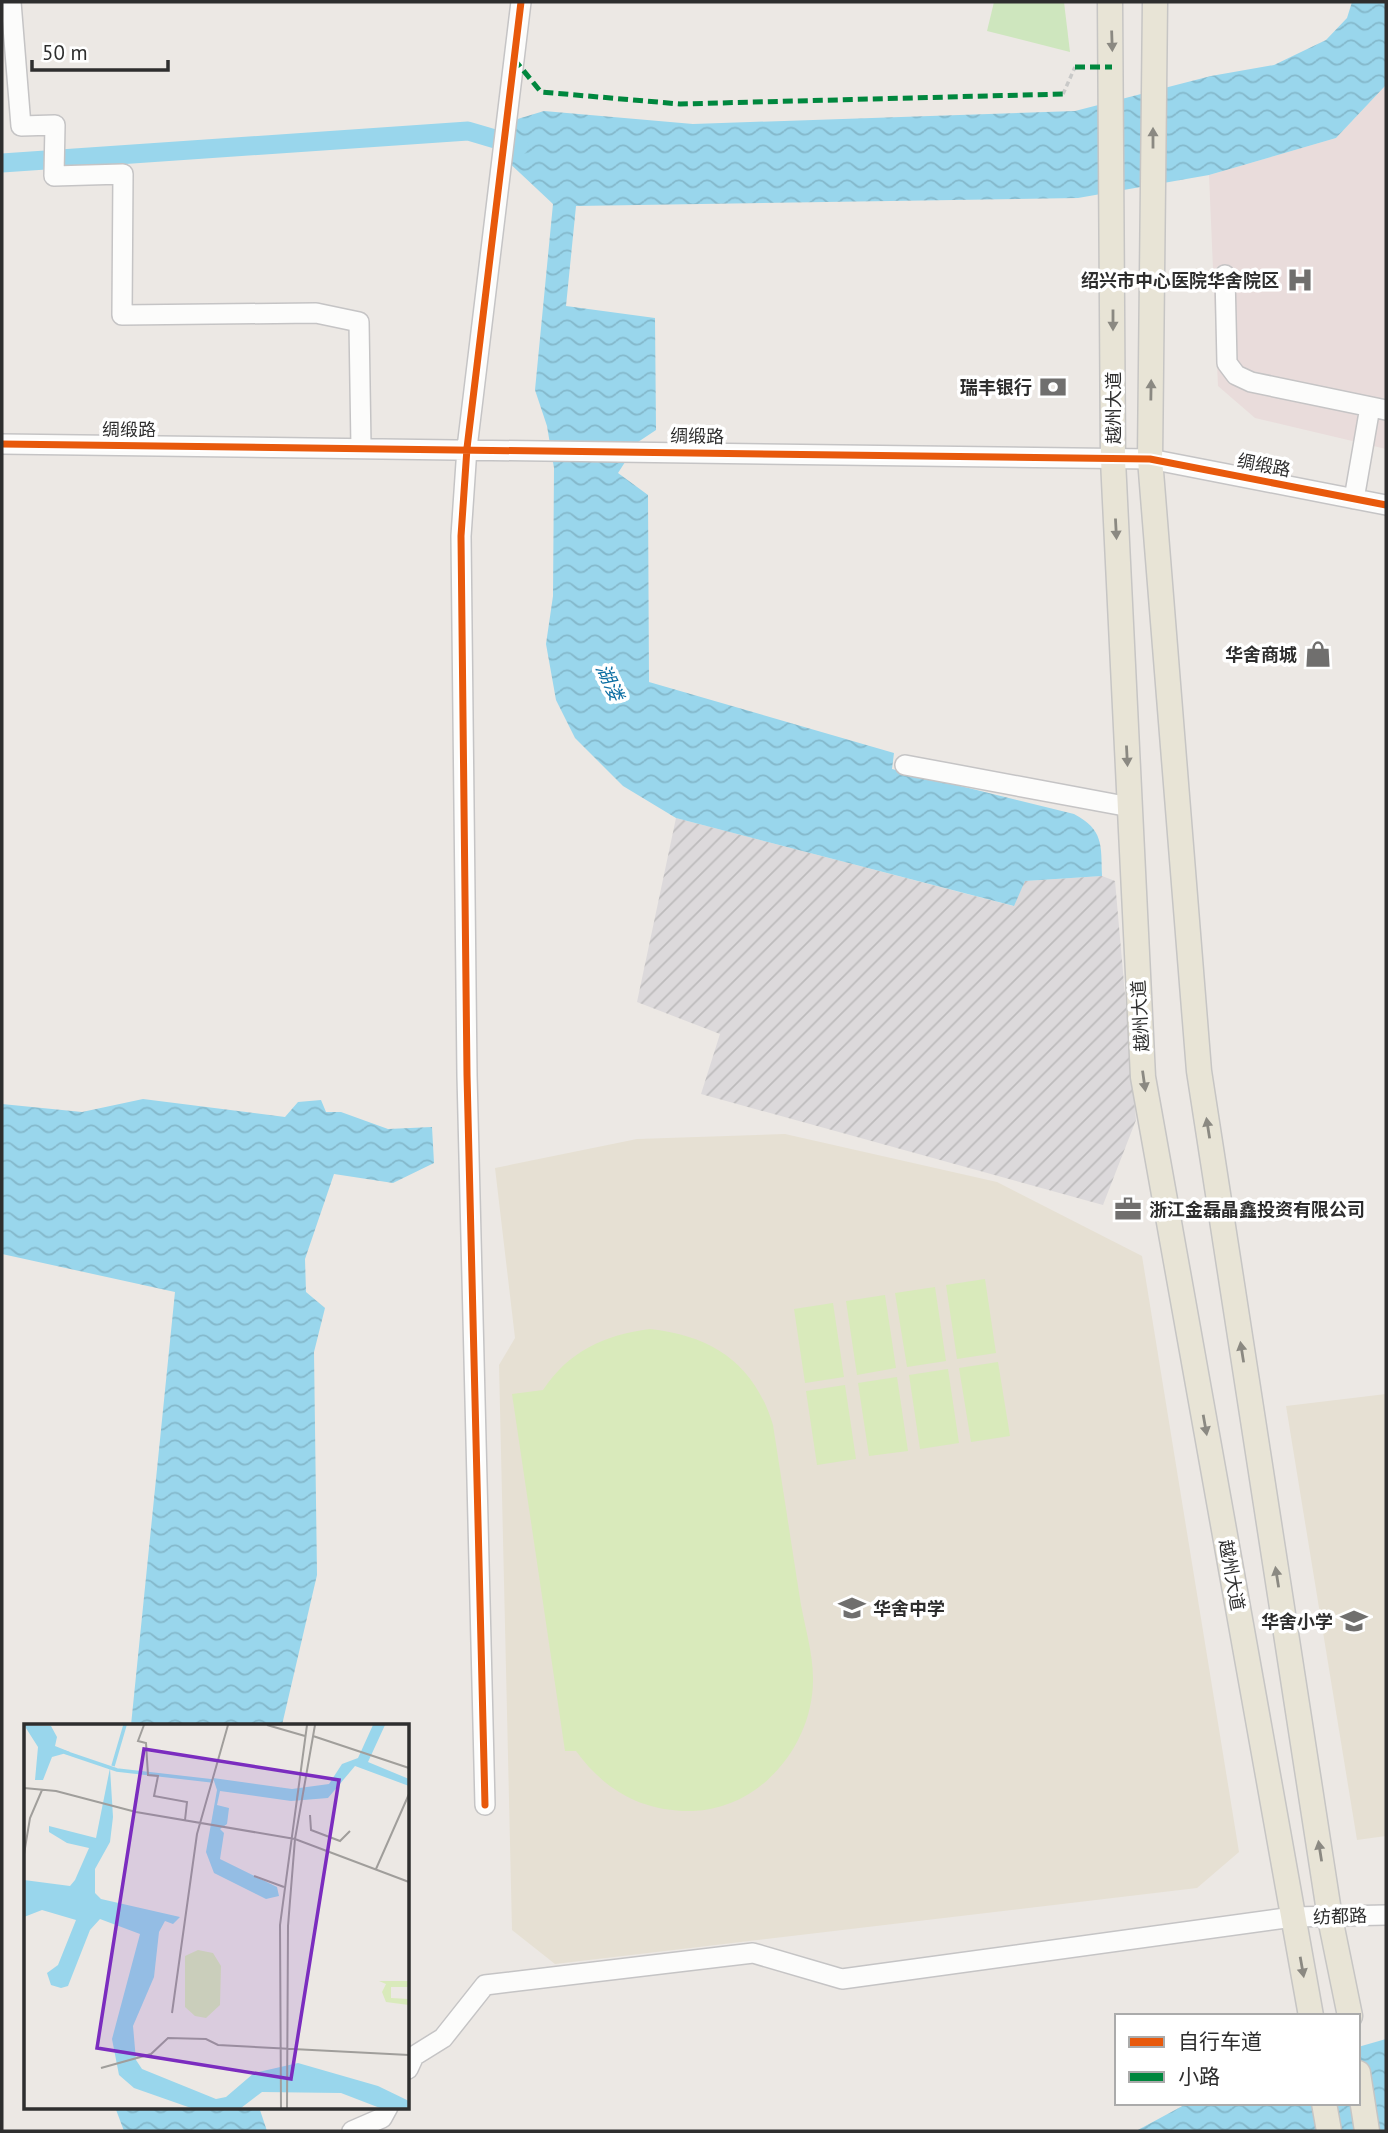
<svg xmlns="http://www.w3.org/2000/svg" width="1388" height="2133" viewBox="0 0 1388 2133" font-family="'PT Sans','Noto Sans SC',sans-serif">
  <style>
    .industrial { fill: url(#industrial-furrows) }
    .education { fill: #e6e0d3 }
    .medical { fill: #e9dcdb }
    .park { fill: #cee6be }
    .pitch { fill: #d9eabb }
    .water { fill: url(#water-waves) }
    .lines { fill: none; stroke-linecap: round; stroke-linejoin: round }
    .canal { stroke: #99d6ec; stroke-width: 19 }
    .minor-casing { stroke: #c5c4c5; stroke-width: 22 }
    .major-casing { stroke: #c6c5c4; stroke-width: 27 }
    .path { stroke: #c9c9c8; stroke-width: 3.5; stroke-dasharray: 5 3.5; stroke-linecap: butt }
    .minor { stroke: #fcfcfb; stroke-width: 19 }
    .major { stroke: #e8e4d6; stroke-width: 24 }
    .quiet { stroke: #00873e; stroke-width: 5; stroke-dasharray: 10 5; stroke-linecap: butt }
    .cycleway-casing { stroke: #fff; stroke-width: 11 }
    .cycleway { stroke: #e8590c; stroke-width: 7 }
    .oneway { fill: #8b8982 }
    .labels { text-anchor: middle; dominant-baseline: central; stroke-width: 7; stroke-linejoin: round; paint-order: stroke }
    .poi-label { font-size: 18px; font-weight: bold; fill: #2e2e2e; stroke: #fff; text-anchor: end }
    .street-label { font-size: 18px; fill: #2e2e2e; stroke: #fff }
    .water-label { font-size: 19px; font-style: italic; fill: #0d6fa3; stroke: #fff }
    .inset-river { fill: none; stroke: #99d6ec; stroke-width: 3.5 }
    .inset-road { fill: none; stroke: #a09e9b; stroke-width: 2 }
    .view { fill: #7b2cbf; fill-opacity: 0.15; stroke: #7b2cbf; stroke-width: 3.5 }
    .inset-edge { fill: none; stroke: #2e2e2e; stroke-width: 3.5 }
  </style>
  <defs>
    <pattern id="industrial-furrows" width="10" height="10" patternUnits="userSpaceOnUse" patternTransform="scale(1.75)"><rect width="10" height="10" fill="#dcd9db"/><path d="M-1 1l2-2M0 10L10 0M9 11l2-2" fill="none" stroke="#bdbbbc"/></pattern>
    <pattern id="water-waves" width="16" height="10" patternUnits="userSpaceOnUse" patternTransform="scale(1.75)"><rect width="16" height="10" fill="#99d6ec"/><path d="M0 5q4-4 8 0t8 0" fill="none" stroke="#84b8cb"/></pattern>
  </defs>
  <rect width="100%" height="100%" fill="#ece8e4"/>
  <path class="industrial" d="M676,818L1013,906L1025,881L1102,876L1115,881L1136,1120L1103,1205L701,1094L720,1034L637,1002Z"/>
  <path class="education" d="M785,1134L997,1182L1142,1256L1239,1852L1197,1888L555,1964L512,1930L499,1365L515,1338L495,1168L637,1139Z
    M1386,1394V1836L1357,1840L1286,1406Z"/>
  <path class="medical" d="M1386,85V449L1255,418L1218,386L1209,175L1336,138Z"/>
  <path class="park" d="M994,2H1064L1070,52L987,31Z"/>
  <path class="pitch" d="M985,1279L996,1353L957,1359L946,1285Z
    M935,1287L946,1361L907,1367L895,1293Z
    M885,1295L896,1368L857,1375L846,1301Z
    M833,1303L844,1377L805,1383L794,1309Z
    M650,1329C712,1336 754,1363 773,1425C782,1483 791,1541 800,1599C804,1624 813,1652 813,1678C814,1744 761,1809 693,1811C643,1812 605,1791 576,1751H565L512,1394L543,1390C569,1351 604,1335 650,1329Z
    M998,1362L1010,1436L971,1442L959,1368Z
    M948,1369L959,1443L920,1449L909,1375Z
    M897,1377L908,1451L869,1456L858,1383Z
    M845,1385L856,1459L817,1465L806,1391Z"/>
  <path class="water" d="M1352,2H1386V85L1336,138L1209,175L1078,198L576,206L566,306L655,318L656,430L638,442L618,473L648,495L649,682L894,753L892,769L1074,814C1104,830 1101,845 1102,876L1025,881L1014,906L676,818L623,786L575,738L556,700L546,644L553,596L554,468L547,426L535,390L553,204L506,160L511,121L544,111L693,124L1075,111L1211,76L1274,65L1326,40L1347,18Z
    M143,1099L285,1117L298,1102L321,1100L326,1112H341L388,1129L432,1127L434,1163L393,1183L334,1174L305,1259L306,1292L325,1308L314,1352L317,1575L282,1725H131L175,1292L2,1254V1104L82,1112Z
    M1386,2039V2131H1136L1188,2103H1358V2047Z
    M115,2107H259L267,2131H124Z"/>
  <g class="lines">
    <path class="canal" d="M2,163L468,131L519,146"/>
    <defs>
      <path id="minor" d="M11,2L21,126L55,125L54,176L123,174L122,315L316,313L359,322L361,447
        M1225,275L1227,363L1236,375L1251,382L1386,410
        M2,444L1150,459L1386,505
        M1354,499L1370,407
        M905,765L1130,807
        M485,1805L467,1075L461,536L467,448L521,2
        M408,2069L414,2056L443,2038L485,1985L753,1953L842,1979L1293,1917L1386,1915
        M352,2131L382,2118L388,2107"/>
      <path id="major" d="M1110,2L1113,460L1143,1077L1311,2016
        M1155,2L1150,459L1199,1071L1330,1918L1350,2016
        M1358,2073L1367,2131
        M1324,2103L1329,2131"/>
    </defs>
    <use href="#minor" class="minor-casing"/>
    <use href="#major" class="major-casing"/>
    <path class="path" d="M1063,94L1075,67"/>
    <use href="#minor" class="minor"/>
    <use href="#major" class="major"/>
    <path class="quiet" d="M514,59L541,92L680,104L1063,94
      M1075,67H1112"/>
    <defs>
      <path id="cycleway" d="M2,444L1150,459L1386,505
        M485,1805L467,1075L461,536L467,448L521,2"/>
    </defs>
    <use href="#cycleway" class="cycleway-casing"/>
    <use href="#cycleway" class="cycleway"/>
  </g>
  <defs><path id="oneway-solid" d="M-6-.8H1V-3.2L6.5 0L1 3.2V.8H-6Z" transform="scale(1.75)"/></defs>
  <g class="oneway">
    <use href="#oneway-solid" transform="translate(1112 41) rotate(88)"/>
    <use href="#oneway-solid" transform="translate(1153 138) rotate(-90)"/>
    <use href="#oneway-solid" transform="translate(1113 320) rotate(90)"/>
    <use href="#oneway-solid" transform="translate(1151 390) rotate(-89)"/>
    <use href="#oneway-solid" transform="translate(1116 529) rotate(87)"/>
    <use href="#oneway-solid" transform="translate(1127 756) rotate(87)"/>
    <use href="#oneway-solid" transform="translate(1144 1081) rotate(82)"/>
    <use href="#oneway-solid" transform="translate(1208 1128) rotate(-99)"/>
    <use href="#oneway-solid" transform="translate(1242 1352) rotate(-99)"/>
    <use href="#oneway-solid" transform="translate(1205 1425) rotate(80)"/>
    <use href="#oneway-solid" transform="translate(1277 1577) rotate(-99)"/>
    <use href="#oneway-solid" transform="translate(1320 1851) rotate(-99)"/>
    <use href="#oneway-solid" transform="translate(1302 1967) rotate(80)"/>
  </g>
  <defs>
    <symbol id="hospital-bare" viewBox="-9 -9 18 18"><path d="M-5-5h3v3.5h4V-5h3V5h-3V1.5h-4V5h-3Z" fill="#706f6e" stroke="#fff" stroke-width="2.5" paint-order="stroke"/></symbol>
    <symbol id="bank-bare" viewBox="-9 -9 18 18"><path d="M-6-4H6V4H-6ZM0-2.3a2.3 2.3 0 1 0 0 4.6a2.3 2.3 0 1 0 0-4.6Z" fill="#706f6e" stroke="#fff" stroke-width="2.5" paint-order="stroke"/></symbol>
    <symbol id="shop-bare" viewBox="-9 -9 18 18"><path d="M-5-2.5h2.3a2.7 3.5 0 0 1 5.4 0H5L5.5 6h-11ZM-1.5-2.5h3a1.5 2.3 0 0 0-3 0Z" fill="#706f6e" stroke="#fff" stroke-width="2.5" paint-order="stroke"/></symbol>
    <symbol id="office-bare" viewBox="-9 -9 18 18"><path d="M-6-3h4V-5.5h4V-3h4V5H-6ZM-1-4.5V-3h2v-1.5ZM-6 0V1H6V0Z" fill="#706f6e" stroke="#fff" stroke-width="2.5" paint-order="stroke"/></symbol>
    <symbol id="school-bare" viewBox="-9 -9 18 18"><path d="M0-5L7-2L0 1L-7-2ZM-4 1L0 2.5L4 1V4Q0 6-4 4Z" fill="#706f6e" stroke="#fff" stroke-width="2.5" paint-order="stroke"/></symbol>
  </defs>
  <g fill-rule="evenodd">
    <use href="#hospital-bare" x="1281" y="261" width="38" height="38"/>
    <use href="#bank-bare" x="1034" y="368" width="38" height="38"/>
    <use href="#shop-bare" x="1299" y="635" width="38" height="38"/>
    <use href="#office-bare" x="1109" y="1190" width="38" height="38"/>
    <use href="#school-bare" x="833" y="1589" width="38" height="38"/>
    <use href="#school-bare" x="1335" y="1602" width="38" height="38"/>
  </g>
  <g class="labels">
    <g class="poi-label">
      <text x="1279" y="280">绍兴市中心医院华舍院区</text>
      <text x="1032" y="387">瑞丰银行</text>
      <text x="1297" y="654">华舍商城</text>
      <text x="1149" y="1209" text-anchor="start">浙江金磊晶鑫投资有限公司</text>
      <text x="873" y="1608" text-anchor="start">华舍中学</text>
      <text x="1333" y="1621">华舍小学</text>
    </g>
    <g class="street-label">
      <text transform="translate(1113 408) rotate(-90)">越州大道</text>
      <text x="129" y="429">绸缎路</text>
      <text transform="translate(697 436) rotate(1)">绸缎路</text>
      <text transform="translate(1264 465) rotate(11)">绸缎路</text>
      <text transform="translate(1140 1016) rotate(-93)">越州大道</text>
      <text transform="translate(1232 1575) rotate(80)">越州大道</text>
      <text transform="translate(1340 1916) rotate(-2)">纺都路</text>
    </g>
    <g class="water-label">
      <text transform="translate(610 682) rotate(65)">湖溇</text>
    </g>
  </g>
  <g transform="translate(24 1724)">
    <rect width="385" height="385" fill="#ece8e4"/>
    <path d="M174,226L189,229L197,242L196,281L182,294L171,292L161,283V232ZM355,257H385V263H367V274L385,275V281L362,278L358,268L362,260Z" fill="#d9eabb"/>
    <path d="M0,1L27,2L33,13L31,22L46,28L28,33L19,56H11L14,23ZM349,1H361L344,38L385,55V62L331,42L304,74L267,77L196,67L193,81L205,84L203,100L196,105L200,109L196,135L253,163L255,172L242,175L190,149L182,128L193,66L189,54L268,65L305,60L318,40L334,34ZM86,44L89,93L86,118L71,145V169L77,175L156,193L149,200L141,197L135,208L130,253L109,302L112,336L118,345L192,375L202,373L230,349L274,339L354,362L385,377V384H356L317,369L238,368L217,384H167L110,364L95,351L88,315L116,210L76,195L66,206L44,262L37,264L27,261L23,249L34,241L52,196L18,186L0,193V156L46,162L51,156L65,124L43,119L25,108V102L72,114Z" fill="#99d6ec"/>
    <path class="inset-river" d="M40,28L93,46L189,57M89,42L101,1"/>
    <path class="inset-road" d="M120,1L114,17L122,19L124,51L134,52L130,72L163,78L161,96M243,1L281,12M289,12L385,44M0,64L32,67L112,88L271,115L385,158M286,91L287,106L316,117L326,107M0,130L6,94L18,66M352,145L385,70M230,152L260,163M148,289L173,110L204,1M77,344L127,330L144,314L182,315L194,321L385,331M257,384L256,201L283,1M263,384L264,202L271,115L291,1"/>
    <path class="view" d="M120,25L315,56L267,355L73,324Z"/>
    <rect width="385" height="385" class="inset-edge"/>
  </g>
  <rect width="1388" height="2133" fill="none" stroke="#2e2e2e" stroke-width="7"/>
  <rect x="1115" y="2014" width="245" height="91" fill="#ffffff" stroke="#ababab" stroke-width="2"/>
  <rect x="1129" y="2037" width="35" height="10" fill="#e8590c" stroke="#ababab" stroke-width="2"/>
  <text x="1178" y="2049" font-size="21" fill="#2e2e2e">自行车道</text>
  <rect x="1129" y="2072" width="35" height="10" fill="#00873e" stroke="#ababab" stroke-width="2"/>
  <text x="1178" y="2084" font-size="21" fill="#2e2e2e">小路</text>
  <path d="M32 60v10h136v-10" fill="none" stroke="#2e2e2e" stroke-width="3.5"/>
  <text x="42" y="60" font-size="21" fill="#2e2e2e" stroke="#ffffff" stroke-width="5" paint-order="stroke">50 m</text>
</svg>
